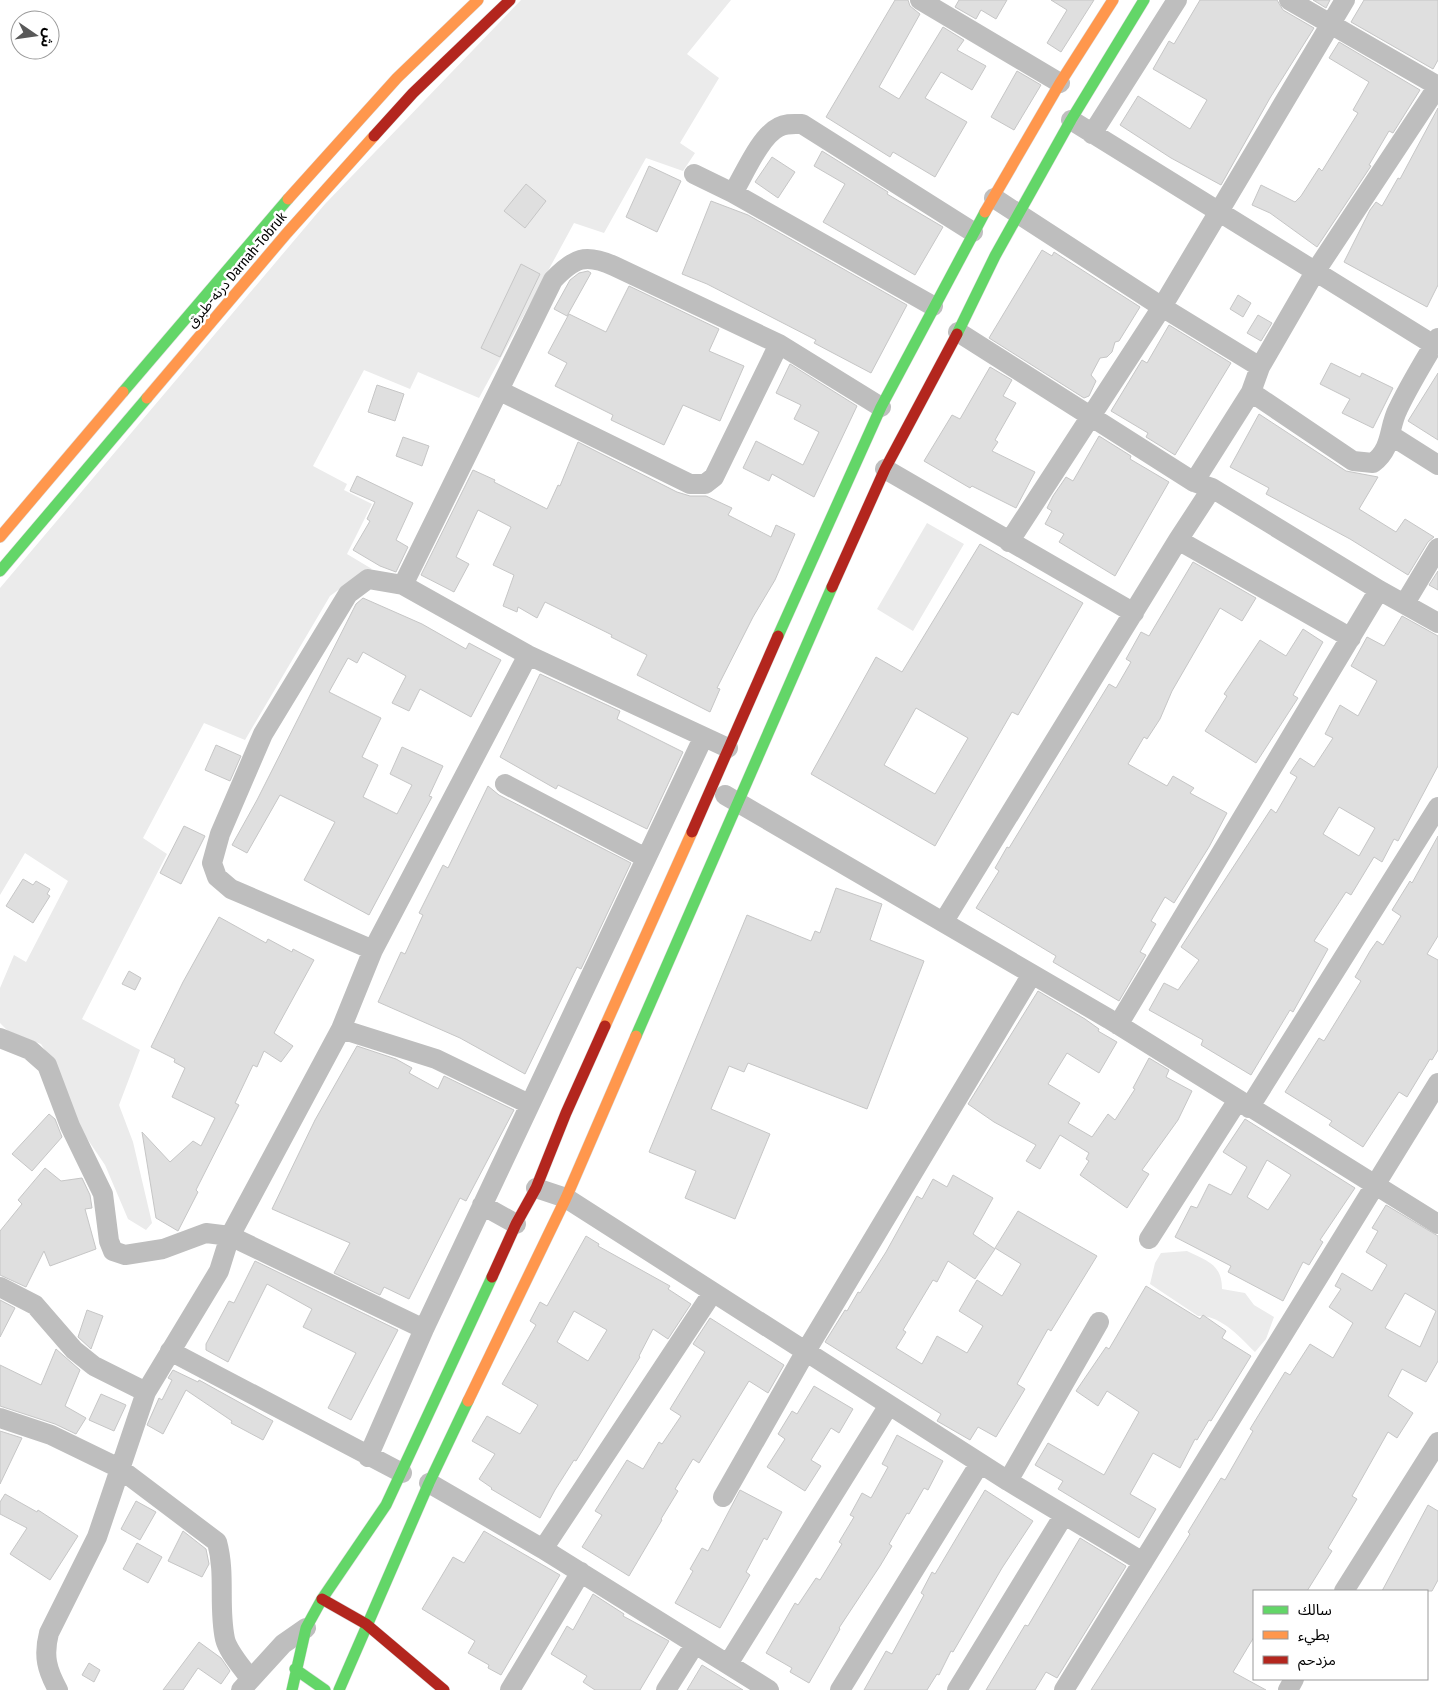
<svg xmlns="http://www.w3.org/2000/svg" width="1438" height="1690" viewBox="0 0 1438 1690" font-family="'Fira Sans Condensed','Noto Sans Arabic',sans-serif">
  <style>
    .green { fill: #ebebeb }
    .building { fill: #dfdfdf; stroke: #c6c6c6; fill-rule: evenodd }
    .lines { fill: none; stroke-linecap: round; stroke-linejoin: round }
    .fast-casing { stroke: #dbdbdb; stroke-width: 12 }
    .slow-casing { stroke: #dbdbdb; stroke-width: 12 }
    .jam-casing { stroke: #dbdbdb; stroke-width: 12 }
    .street { stroke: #bebebe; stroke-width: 20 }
    .fast { stroke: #63d668; stroke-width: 11 }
    .slow { stroke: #ff974d; stroke-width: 11 }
    .jam { stroke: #b3261e; stroke-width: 11 }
    .labels { text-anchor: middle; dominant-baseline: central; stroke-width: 5; stroke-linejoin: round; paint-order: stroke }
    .street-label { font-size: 14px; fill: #000; stroke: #fff }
  </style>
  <rect width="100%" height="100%" fill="#fff"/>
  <path class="green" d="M521,0H731L687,54L719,78L680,143L695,153L683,171L646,158L604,233L574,223L479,398L418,372L410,389L364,370L313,466L347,484L344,490L372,504L347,554L372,569L360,574L330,596L245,740L204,723L143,838L167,854L82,1019L140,1050L119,1105L133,1142L152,1223L146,1230L128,1219L105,1165L67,1109L54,1064L41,1044L9,1032L0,1023V988L14,955L26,962L68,881L25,853L0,895V588L325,204Z
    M927,523L964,544L913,631L877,609Z
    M1187,1251C1207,1261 1222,1264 1222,1289L1245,1293L1254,1305L1274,1317L1266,1339L1255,1352C1241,1338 1220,1314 1198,1316L1150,1284L1155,1263L1161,1253Z"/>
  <path class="building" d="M895,0H908L910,6L920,14L879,87L899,99L943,27L964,40L957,50L986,66L972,90L941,72L925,98L967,122L935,177L893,152L890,157L826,117Z
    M959,0H1007L996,19L981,10L976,19L955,7Z
    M1051,0H1094L1061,52L1047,43L1067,10Z
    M1200,0H1277L1283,10L1314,28L1270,98L1221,185L1171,158L1120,125L1138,96L1190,129L1207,100L1153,69L1169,41L1174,44Z
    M1313,0H1330L1326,8Z
    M1364,0H1438V60L1433,69L1351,22Z
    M1339,42L1420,90L1393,133L1389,131L1369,165L1371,166L1317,247L1270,213L1252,205L1261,185L1295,202L1301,196L1319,168L1322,171L1358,113L1353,110L1369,82L1329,58Z
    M1017,71L1041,85L1014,130L991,117Z
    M1438,108V285L1427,307L1344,262L1370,210L1376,202L1382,206L1398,178L1400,179Z
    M822,151L888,192L887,194L943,227L915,275L823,222L845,184L814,166Z
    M772,157L795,172L778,198L755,182Z
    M649,166L681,181L657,232L626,217Z
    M526,184L546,201L525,228L504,211Z
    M711,201L748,215L907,305L871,373L814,343L816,340L707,284L682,274Z
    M1042,250L1052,256L1054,252L1140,307L1119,341L1115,342L1112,352L1107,357L1100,358L1091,375L1096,381L1089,396L1084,398L989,338Z
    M521,264L540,274L500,357L481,348Z
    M588,271L591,273L567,316L554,309L570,280L579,273Z
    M629,286L719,329L709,351L744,366L720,421L683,405L664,445L611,420L613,415L555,386L567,363L548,353L569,314L606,332Z
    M1238,295L1251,303L1243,317L1230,309Z
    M1258,315L1272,323L1261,341L1247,333Z
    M1169,325L1231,363L1175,455L1146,437L1148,433L1111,411L1142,360L1147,363Z
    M1331,363L1360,377L1362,373L1393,388L1373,428L1342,413L1350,399L1320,384Z
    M790,364L857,406L814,497L772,474L769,481L743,468L756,441L803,465L819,432L794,419L801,405L776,393Z
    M990,367L1012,380L1003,396L1016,403L995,440L998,442L992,451L1035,472L1016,508L972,486L970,488L924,461L952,415L960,419Z
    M1438,373V440L1408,421Z
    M377,385L404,394L395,421L368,412Z
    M1259,414L1346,471L1378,477L1359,509L1396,532L1405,519L1434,537L1428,542L1408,575L1350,539L1266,494L1269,488L1230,467Z
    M1099,436L1131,456L1130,459L1169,482L1115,576L1059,542L1064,534L1045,524L1052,511L1047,508L1053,496L1066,477L1073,481Z
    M403,437L429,446L422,466L396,456Z
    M578,442L677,492L690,496H706L732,508L728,515L771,537L776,525L795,534L775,580L753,617L717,688L720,689L710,712L637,675L647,655L611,637L612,635L545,602L537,618L518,607L517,612L503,606L514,575L493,565L511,527L478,510L456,557L469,564L454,592L421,575L473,470L495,480L494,482L547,509L558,485L560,486Z
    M357,476L413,503L396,540L408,547L396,572L380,566L353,550L370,521L367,519L375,502L350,491Z
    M980,544L1083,603L1018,715L1012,712L935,846L811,774L876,657L902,672ZM916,708L968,738L935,794L884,765Z
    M1193,562L1256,598L1242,621L1220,608L1172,691L1160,719L1147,739L1144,737L1128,764L1167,786L1173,776L1194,788L1190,793L1227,813L1209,847L1174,903L1165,897L1151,921L1156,924L1140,952L1146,955L1119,1001L1053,962L1056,956L976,908L999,871L995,868L1007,847L1009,848L1109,684L1116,688L1131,662L1126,659L1141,632L1149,636Z
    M1438,571V590L1429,585Z
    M363,598L422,624L466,649L469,643L501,660L471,717L420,689L409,711L392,703L406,676L363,652L357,663L348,658L329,692L381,718L362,757L378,765L363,797L397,814L412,785L390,774L402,747L443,766L429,796L432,797L369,915L304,880L335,822L280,795L247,853L232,845L257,800L356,604Z
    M1402,616L1438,636V766L1398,841L1394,839L1382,862L1374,857L1351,895L1346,892L1314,941L1328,949L1293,1012L1290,1010L1251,1075L1201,1045L1203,1040L1149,1010L1164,983L1178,990L1199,960L1181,947L1271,809L1276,813L1297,777L1290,773L1300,758L1314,767L1333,738L1325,734L1340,705L1358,716L1377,681L1351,666L1367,637L1384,646ZM1339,807L1375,828L1359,856L1323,834Z
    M1303,629L1323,642L1293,695L1298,698L1256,763L1205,731L1227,696L1224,694L1260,640L1286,656Z
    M540,674L620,711L617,719L683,752L647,829L558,785L556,789L500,757Z
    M216,745L241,756L230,781L205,770Z
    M488,786L499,795L631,863L581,969L577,967L525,1074L460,1038L378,1002L401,952L405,954L423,915L419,913L443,865L448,868Z
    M184,826L205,836L181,884L160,873Z
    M1438,836V936L1427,954L1438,960V1050L1432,1060L1430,1059L1407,1097L1399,1092L1363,1147L1329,1125L1332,1121L1285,1092L1319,1038L1324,1041L1361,981L1355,977L1370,951L1377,941L1383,945L1401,916L1392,910L1410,881L1412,883Z
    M23,879L33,885L36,881L50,889L47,894L50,896L33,923L6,906Z
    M836,888L882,904L870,940L924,961L867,1109L748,1063L744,1072L729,1066L711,1109L770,1134L735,1219L685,1198L696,1171L649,1152L747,915L811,941L815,931L820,933Z
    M219,917L266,943L268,939L292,952L293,949L314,960L274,1033L293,1046L281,1062L264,1051L257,1067L253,1065L235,1103L239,1105L196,1190L198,1192L178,1231L156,1218L142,1132L170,1162L193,1141L201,1146L215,1118L172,1097L185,1068L174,1062L175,1059L151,1047L183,982Z
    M129,971L141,978L135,990L122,984Z
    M1038,991L1085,1019L1099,1029L1098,1031L1117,1042L1099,1073L1067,1053L1048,1084L1080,1103L1068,1123L1092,1137L1108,1114L1115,1120L1135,1089L1133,1088L1149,1058L1169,1070L1166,1077L1192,1091L1178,1120L1142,1170L1149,1174L1127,1208L1080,1175L1089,1161L1086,1159L1089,1153L1060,1135L1040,1169L1026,1161L1036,1145L994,1122L968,1104Z
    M357,1046L396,1059L412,1068L409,1073L438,1089L444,1076L514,1110L466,1201L460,1198L409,1299L384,1287L380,1295L334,1273L350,1243L272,1209L315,1120Z
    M49,1114L55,1119L62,1137L32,1171L12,1154Z
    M1245,1119L1355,1188L1320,1240L1323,1242L1309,1265L1303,1262L1283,1301L1228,1272L1231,1266L1175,1237L1191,1206L1197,1208L1209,1184L1231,1195L1247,1167L1223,1152ZM1267,1160L1291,1175L1268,1210L1247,1197Z
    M45,1168L61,1181L82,1178L90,1195L92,1208L85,1209L96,1249L50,1266L44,1251L26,1287L0,1275V1231L22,1204L18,1200Z
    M953,1175L993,1198L973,1234L995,1249L975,1279L948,1261L937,1282L933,1280L903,1330L906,1332L896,1348L922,1364L937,1336L967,1353L983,1326L959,1311L977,1280L1002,1296L1021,1264L995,1248L1018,1211L1097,1256L1051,1331L1048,1329L1017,1384L1025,1389L996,1437L978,1427L970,1440L937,1421L941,1414L825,1342L845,1310L847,1311L858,1292L860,1293L886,1252L917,1196L922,1199L933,1179L947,1187Z
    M1386,1205L1438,1236V1361L1426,1382L1402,1369L1388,1396L1413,1413L1397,1438L1388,1432L1352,1496L1357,1499L1328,1548L1332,1551L1307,1591H1254V1637L1233,1672L1266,1690H1091L1170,1566L1190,1534L1188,1532L1221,1478L1225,1480L1253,1431L1250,1429L1285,1372L1290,1375L1310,1344L1333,1358L1353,1323L1329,1307L1341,1289L1335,1286L1342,1273L1372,1291L1387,1265L1366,1252L1378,1231L1372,1228ZM1405,1293L1436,1311L1420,1347L1385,1328Z
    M586,1236L599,1244L598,1246L670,1286L668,1289L691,1304L668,1339L653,1329L639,1356L640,1357L576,1461L574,1460L555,1490L540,1518L491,1489L492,1488L479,1479L495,1454L472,1441L487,1416L520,1434L538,1405L502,1384L536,1325L530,1321L540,1302L547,1306ZM574,1311L607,1330L588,1361L557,1342Z
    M255,1261L398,1330L351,1420L328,1408L356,1353L303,1327L312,1309L267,1284L228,1362L206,1350V1344L229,1301L234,1303Z
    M1146,1286L1200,1319L1203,1315L1226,1331L1222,1338L1251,1356L1211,1421L1209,1420L1197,1440L1195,1439L1180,1468L1153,1453L1130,1494L1156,1509L1139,1538L1058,1489L1063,1481L1035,1465L1048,1443L1104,1475L1139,1412L1107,1391L1098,1406L1076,1391L1106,1347L1109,1349Z
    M0,1300L15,1308L0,1337Z
    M87,1310L103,1316L91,1349L78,1337Z
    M710,1318L784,1365L768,1393L749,1381L699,1463L693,1459L675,1489L678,1491L661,1519L662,1520L629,1576L582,1547L602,1515L595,1511L627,1460L643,1469L659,1442L662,1444L681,1416L670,1409L705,1352L693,1344Z
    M56,1349L80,1370L65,1406L86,1418L76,1434L55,1424L0,1406V1365L41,1385Z
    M173,1370L198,1382L199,1380L273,1421L263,1440L231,1423L232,1421L186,1390L163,1434L147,1425L159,1398L162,1400L172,1380L168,1378Z
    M814,1386L853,1409L839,1433L831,1428L811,1460L821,1466L805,1491L767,1467L785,1439L778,1434L792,1411L797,1414Z
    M101,1394L126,1405L114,1431L89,1420Z
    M0,1431L22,1438L0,1484Z
    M897,1435L943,1461L928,1490L924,1488L909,1514L907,1513L889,1544L892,1546L880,1566L839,1628L840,1629L809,1683L790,1672L792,1668L766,1653L795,1603L798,1605L816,1578L820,1580L842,1544L839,1542L854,1517L850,1515L862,1493L871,1498L888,1467L882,1464Z
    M740,1490L782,1512L767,1540L764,1538L746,1572L750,1575L720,1628L675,1603L693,1571L690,1569L702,1548L708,1551Z
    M985,1490L1033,1521L1002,1568L953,1652L951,1651L939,1675L937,1674L927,1690H864L886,1651L892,1654L924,1595L921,1593L932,1572L935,1574Z
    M5,1494L37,1512L38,1510L78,1536L50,1580L10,1554L27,1528L0,1514V1502Z
    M136,1501L156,1512L140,1540L121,1529Z
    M1428,1505L1438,1511V1580L1432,1591H1382Z
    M183,1531L206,1549L209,1564L202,1577L168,1561Z
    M484,1531L560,1575L501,1675L488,1668L489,1665L468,1653L475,1641L422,1609L453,1557L464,1563Z
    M1080,1538L1126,1566L1125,1568L1057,1678L1046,1672L1035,1690H986L1025,1625L1028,1626Z
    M137,1543L162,1557L148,1583L123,1569Z
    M593,1594L624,1614L623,1616L669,1641L640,1690H595L583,1682L587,1676L551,1654L567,1626L573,1630Z
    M199,1642L221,1658L230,1671L221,1684L198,1668L183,1690H163Z
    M89,1663L100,1670L94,1682L82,1675Z
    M702,1665L743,1690H687Z"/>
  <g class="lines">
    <defs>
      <path id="fast" d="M957,334L995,256L1071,120L1144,0
        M123,392L288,199
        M0,571L147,398
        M778,636L881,407L985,212
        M636,1036L832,587
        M295,1669L325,1690
        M292,1690L306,1628L322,1599L386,1505L492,1277
        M339,1690L429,1483L468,1401"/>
      <path id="slow" d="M288,199L397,78L478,0
        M985,212L1060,83L1113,0
        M147,398L287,233L374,136
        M0,537L123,392
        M605,1026L692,832
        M468,1401L566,1198L636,1036"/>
      <path id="jam" d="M374,136L413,93L510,0
        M832,587L885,469L957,334
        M692,832L778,636
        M492,1277L516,1224L536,1188L566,1113L605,1026
        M322,1599L366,1624L444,1690"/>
    </defs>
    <use href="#fast" class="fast-casing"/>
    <use href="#slow" class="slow-casing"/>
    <use href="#jam" class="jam-casing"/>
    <path class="street" d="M920,0L1060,83
      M1289,0L1438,86
      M1071,120L1434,345
      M1092,134L1177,0
      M694,174L733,193L933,306
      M733,193C744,175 760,136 779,127C786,123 794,124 802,124L973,232
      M994,198L1162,307L1260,367
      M958,332L1194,482L1212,488L1379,590L1438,623
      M500,391L690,484H705L714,477L779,344
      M1251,392L1353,461L1373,463C1393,448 1388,428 1398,409C1410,384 1424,361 1438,338
      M1392,436L1438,465
      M885,469L1134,613
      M1194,482L1251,392L1260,367L1315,272L1438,86
      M1178,540L1351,638
      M1009,542L1162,307L1345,0
      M403,585L553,280C574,258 585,253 614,266L779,344L881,407
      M1405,603L1438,548
      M505,784L646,858
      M725,795L1109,1019L1438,1224
      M944,921L1178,540L1212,488
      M373,950L231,889L217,877L212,863L220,834L263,734L348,594L368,579L403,585L528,655L728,748
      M1118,1025L1379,590
      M341,1029L436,1059L529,1104
      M0,1038L30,1050L47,1065L70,1126L103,1194L109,1241L113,1251L125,1255L163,1249L206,1233L230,1236L424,1329
      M1249,1108L1438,807
      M536,1188L566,1198L1008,1481L1143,1562
      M482,1205L516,1224
      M1149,1239L1238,1100
      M0,1287L35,1305L74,1350L94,1366L146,1392
      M170,1351L402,1473
      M0,1418L51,1435L119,1468L217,1542C226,1575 218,1606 225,1639C228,1652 243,1668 250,1679
      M368,1457L424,1329L703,738
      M1008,1481L1099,1322
      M429,1483L543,1549L769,1690
      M723,1497L806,1351L1032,974
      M543,1549L713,1292
      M1344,1591L1438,1442
      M728,1664L889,1405
      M58,1690C47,1670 43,1656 49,1633L97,1537L146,1392L219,1271L230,1236L341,1029L373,950L528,655
      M241,1690L283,1644L306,1628
      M510,1690L581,1572
      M666,1690L695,1644
      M840,1690L980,1463
      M957,1690L1064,1515
      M1064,1690L1438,1083
      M1288,1690L1294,1679"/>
    <use href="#fast" class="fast"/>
    <use href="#slow" class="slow"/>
    <use href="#jam" class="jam"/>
  </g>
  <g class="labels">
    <g class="street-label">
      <text transform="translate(237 270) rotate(-50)">درنه-طبرق Darnah-Tobruk</text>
    </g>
  </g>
  <rect x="1253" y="1590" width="175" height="90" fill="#ffffff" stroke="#999999"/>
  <rect x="1263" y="1606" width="25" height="8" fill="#63d668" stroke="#999999"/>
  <text x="1298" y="1615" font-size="15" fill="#000000">سالك</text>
  <rect x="1263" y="1631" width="25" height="8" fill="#ff974d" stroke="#999999"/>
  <text x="1298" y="1640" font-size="15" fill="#000000">بطيء</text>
  <rect x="1263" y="1656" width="25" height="8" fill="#b3261e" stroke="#999999"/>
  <text x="1298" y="1665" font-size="15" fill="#000000">مزدحم</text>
  <g transform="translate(35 35) rotate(103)"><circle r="24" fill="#ffffff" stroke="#999999"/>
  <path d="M0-4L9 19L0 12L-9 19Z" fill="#595959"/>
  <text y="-8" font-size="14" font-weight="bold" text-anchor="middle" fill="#000000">ش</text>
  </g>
</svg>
